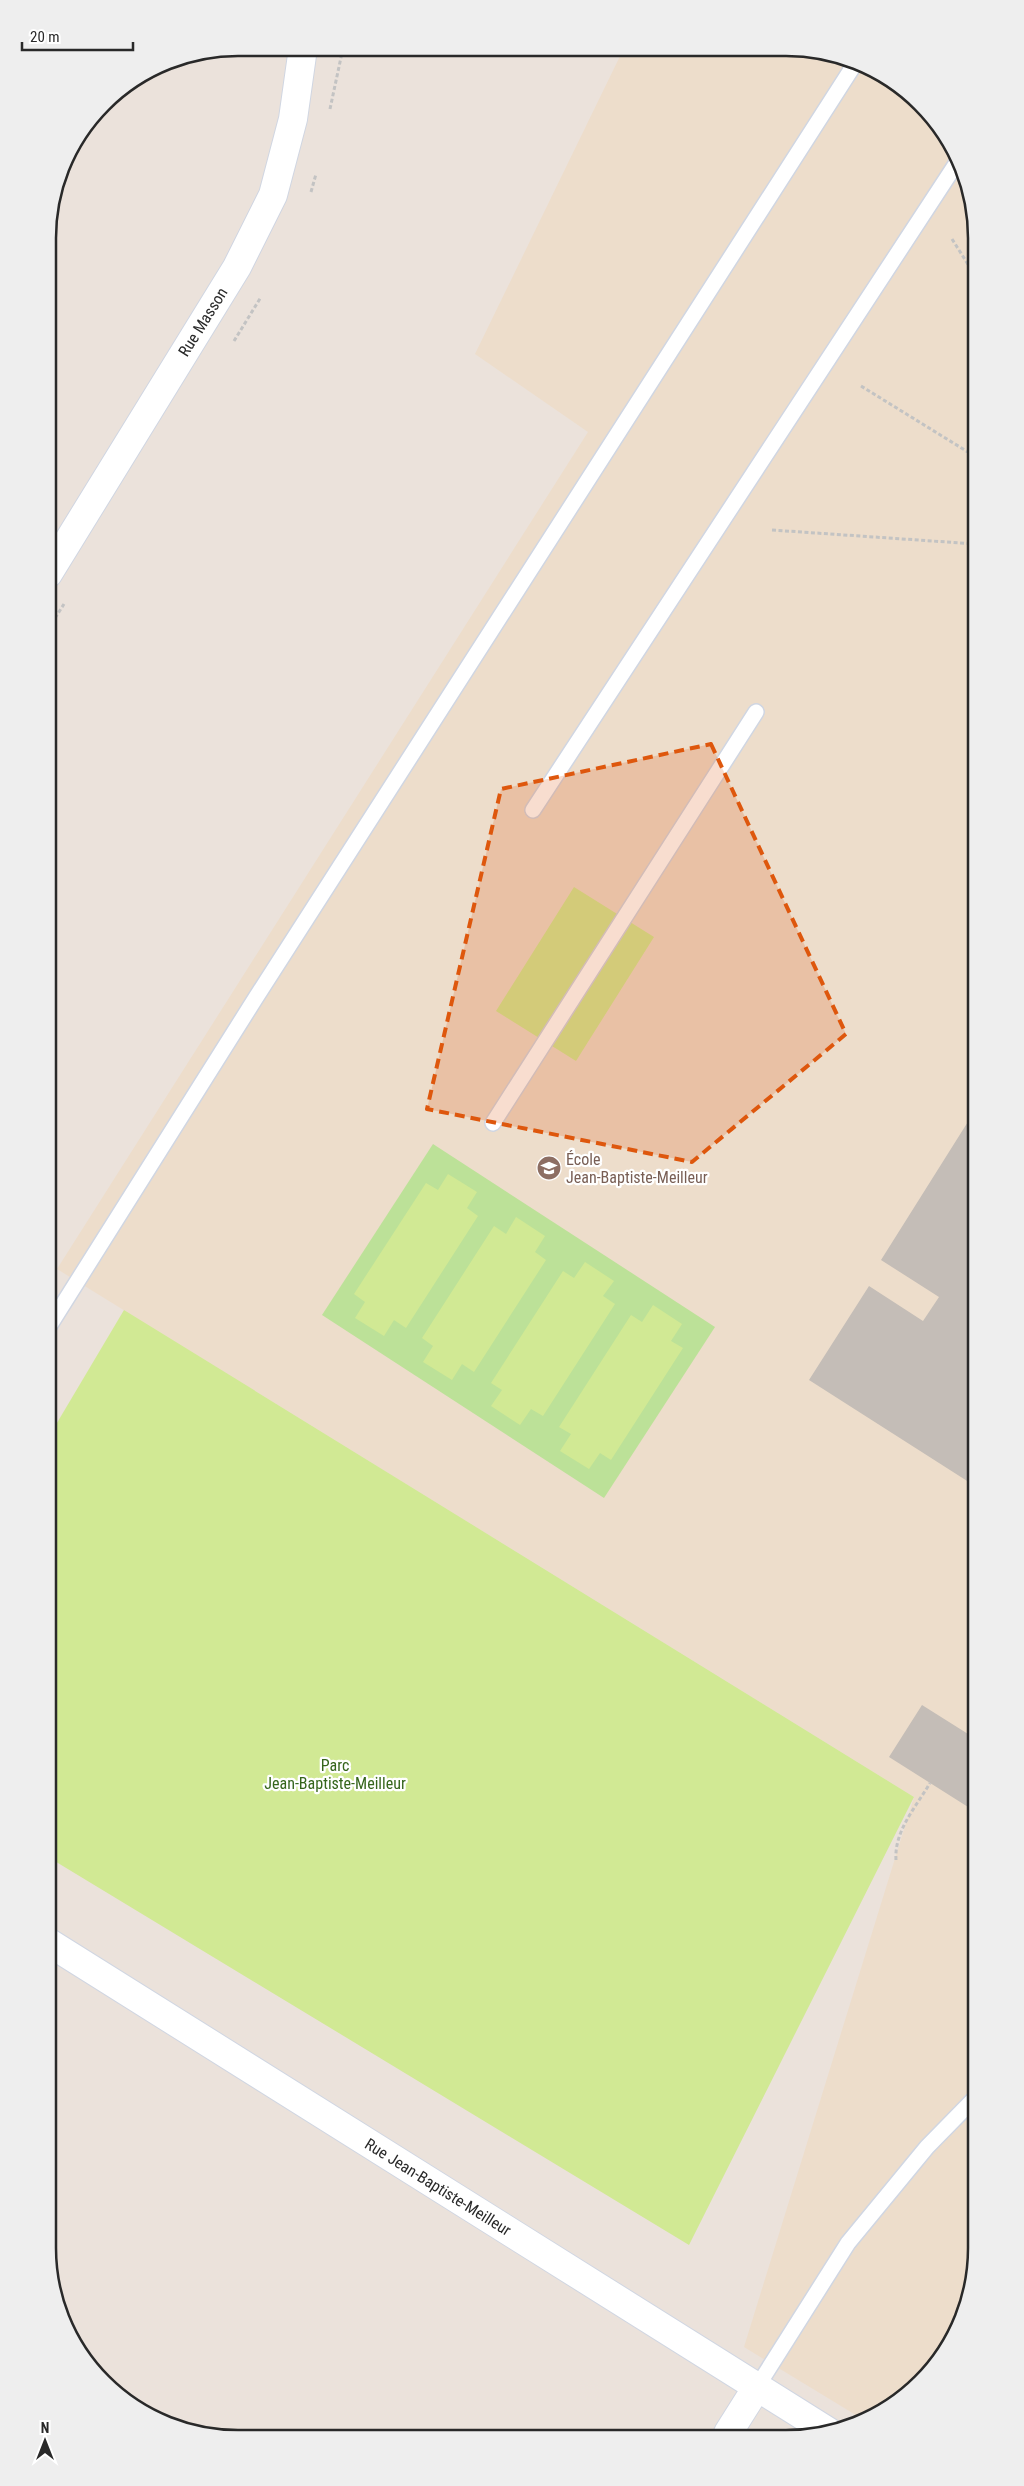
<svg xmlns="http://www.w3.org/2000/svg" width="1024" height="2486" viewBox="0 0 1024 2486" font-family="'Roboto Condensed',sans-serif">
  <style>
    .education { fill: #edddcb }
    .green { fill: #bce198 }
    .pitch { fill: #d1e994 }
    .building { fill: #c4bdb7 }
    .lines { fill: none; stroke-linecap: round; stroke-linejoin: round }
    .service-casing { stroke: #d0d6e2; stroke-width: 18 }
    .minor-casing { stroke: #d0d6e2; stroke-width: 30 }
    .tertiary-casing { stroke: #d0d6e2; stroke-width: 30 }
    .path { stroke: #c3c3c3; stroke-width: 3; stroke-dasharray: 4 2.5; stroke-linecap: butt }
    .service { stroke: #fff; stroke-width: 15 }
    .minor { stroke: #fff; stroke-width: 28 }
    .tertiary { stroke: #fff; stroke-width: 28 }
    .marked { fill: #de570d; fill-opacity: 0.2; stroke: #de570d; stroke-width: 4; stroke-dasharray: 10 6; stroke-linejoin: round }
    .labels { text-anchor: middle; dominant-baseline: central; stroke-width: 4.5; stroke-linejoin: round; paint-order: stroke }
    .street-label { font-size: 16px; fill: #292929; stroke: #fff }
    .education-label { font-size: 16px; fill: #785e54; stroke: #fff; text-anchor: start }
    .park-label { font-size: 16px; fill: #35651b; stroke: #fff }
    .rim { fill: none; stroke: #292929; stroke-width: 2.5 }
  </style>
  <rect width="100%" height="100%" fill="#ebe2db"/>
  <path class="education" d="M623,50L822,51L870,67L920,103L951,143L970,189L976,239V2260L962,2320L929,2373L881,2413L864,2420L744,2347L914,1797L57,1269L588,432L475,354Z"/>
  <path class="green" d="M433,1144L715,1327L604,1498L322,1315Z"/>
  <path class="pitch" d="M574,887L654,937L576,1061L496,1011Z
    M448,1174L477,1192L467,1208L478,1216L406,1328L394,1320L384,1336L355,1318L365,1302L354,1294L426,1183L438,1190Z
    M516,1217L545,1236L535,1252L546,1260L474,1372L462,1364L452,1380L423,1362L433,1346L422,1338L494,1226L506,1234Z
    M585,1262L614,1281L603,1296L615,1304L543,1416L531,1409L520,1425L491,1406L502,1390L491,1383L563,1271L574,1278Z
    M653,1305L682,1324L671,1341L683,1348L611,1460L600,1453L589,1469L560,1451L571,1434L559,1427L631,1315L642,1322Z
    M124,1310L914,1797L689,2245L48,1857V1438Z"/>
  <path class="building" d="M976,1109V1484L975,1486L809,1380L869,1286L923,1321L939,1297L881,1260Z
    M922,1705L976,1739V1812L889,1757Z"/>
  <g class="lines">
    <defs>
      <path id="service" d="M533,810L958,161
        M493,1123L756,712
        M48,1328L255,999L856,62
        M757,2387L848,2243L927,2147L976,2097"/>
      <path id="minor" d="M48,1942L829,2432
        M728,2433L757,2387"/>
      <path id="tertiary" d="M48,574L237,267L273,195L293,119L303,48"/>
    </defs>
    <use href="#service" class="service-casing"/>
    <use href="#minor" class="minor-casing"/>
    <use href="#tertiary" class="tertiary-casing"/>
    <path class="path" d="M330,109L343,48
      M311,192L316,174
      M952,239L976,277
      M234,341L261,297
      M861,386L976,457
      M772,530L976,544
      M48,629L64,604
      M896,1860C894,1831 916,1807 930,1783"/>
    <use href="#service" class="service"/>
    <use href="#minor" class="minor"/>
    <use href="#tertiary" class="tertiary"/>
  </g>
  <path class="marked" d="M711,744L846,1034L692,1162L427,1109L501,789Z"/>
  <defs>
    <symbol id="school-disc" viewBox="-11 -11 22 22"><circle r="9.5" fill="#8d6e63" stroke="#fff"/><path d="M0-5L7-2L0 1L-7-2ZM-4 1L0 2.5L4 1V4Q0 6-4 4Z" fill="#fff"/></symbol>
  </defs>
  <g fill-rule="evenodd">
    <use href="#school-disc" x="535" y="1154" width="28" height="28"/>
  </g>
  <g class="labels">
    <g class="street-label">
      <text transform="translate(203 322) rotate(-58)">Rue Masson</text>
      <text transform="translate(438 2187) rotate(32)">Rue Jean-Baptiste-Meilleur</text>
    </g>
    <g class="education-label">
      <text x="566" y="1159">École<tspan x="566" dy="18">Jean-Baptiste-Meilleur</tspan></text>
    </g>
    <g class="park-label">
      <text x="335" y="1765">Parc<tspan x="335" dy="18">Jean-Baptiste-Meilleur</tspan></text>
    </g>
  </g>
  <path d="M0 0H1024V2486H0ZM238 56H786A182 182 0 0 1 968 238V2248A182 182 0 0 1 786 2430H238A182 182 0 0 1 56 2248V238A182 182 0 0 1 238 56Z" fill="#eee" fill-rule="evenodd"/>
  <path class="rim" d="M238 56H786A182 182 0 0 1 968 238V2248A182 182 0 0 1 786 2430H238A182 182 0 0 1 56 2248V238A182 182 0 0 1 238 56Z"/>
  <g transform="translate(45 2441)" stroke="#ffffff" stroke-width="4" paint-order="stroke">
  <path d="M0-4L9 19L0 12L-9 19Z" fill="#292929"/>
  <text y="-8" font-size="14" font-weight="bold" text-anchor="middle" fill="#292929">N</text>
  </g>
  <path d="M22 42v8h111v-8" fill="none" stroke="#292929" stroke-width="2.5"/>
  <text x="30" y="42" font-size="15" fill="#292929" stroke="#ffffff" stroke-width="4" paint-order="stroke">20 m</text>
</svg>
